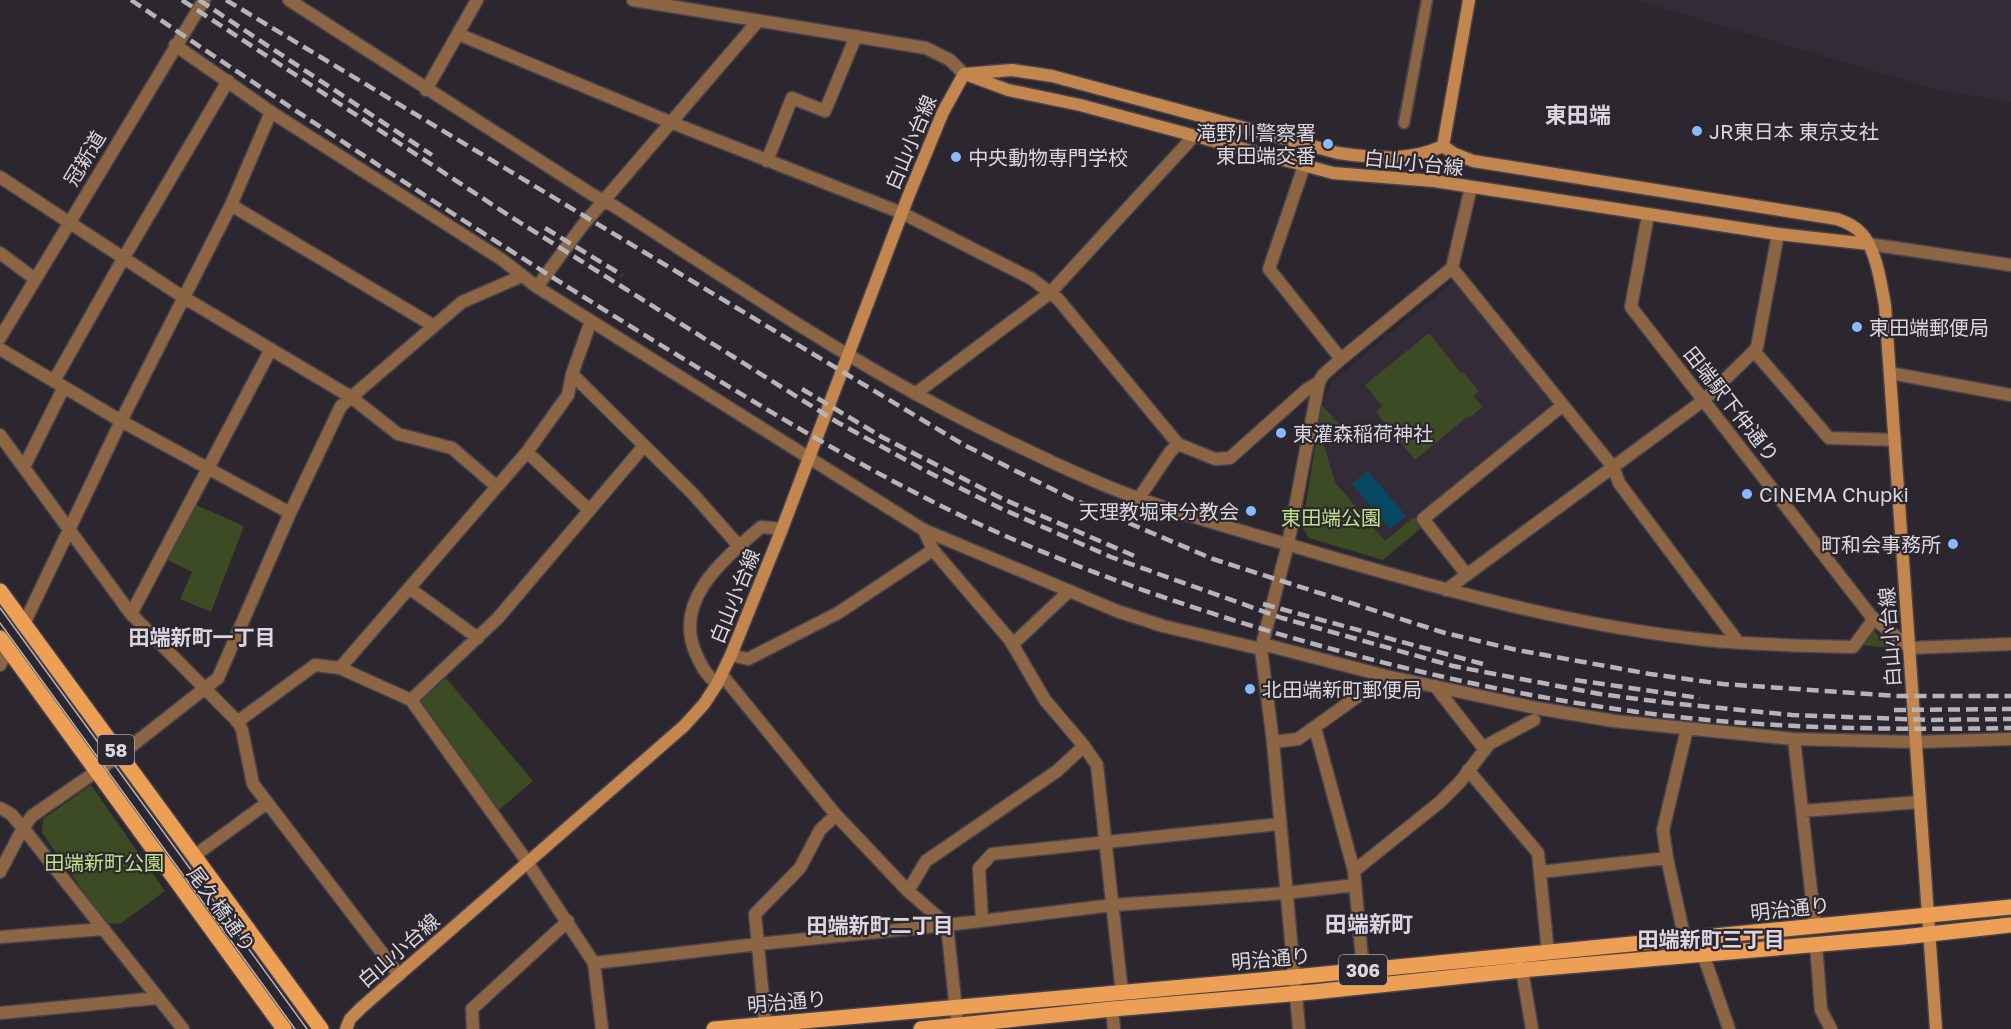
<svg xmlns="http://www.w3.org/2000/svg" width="2011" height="1029" viewBox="0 0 2011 1029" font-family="'Golos Text','Noto Sans JP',sans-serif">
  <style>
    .built { fill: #342b38 }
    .green { fill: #3c4b24 }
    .water { fill: #074862 }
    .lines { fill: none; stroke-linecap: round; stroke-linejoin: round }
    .pedestrian-casing { stroke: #48434a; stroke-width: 14 }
    .minor-casing { stroke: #48434a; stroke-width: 15 }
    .tertiary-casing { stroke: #48434a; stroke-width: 15 }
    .secondary-casing { stroke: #48434a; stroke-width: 15 }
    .primary-casing { stroke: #48434a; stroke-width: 18 }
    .pedestrian { stroke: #8b6544; stroke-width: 10 }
    .minor { stroke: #8b6544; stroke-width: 12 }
    .tertiary { stroke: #8b6544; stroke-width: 12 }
    .secondary { stroke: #c3864f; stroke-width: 12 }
    .primary { stroke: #ee9f56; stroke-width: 15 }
    .tram { stroke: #b7b4b9; stroke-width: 1.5 }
    .rail { stroke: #b7b4b9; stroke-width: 4.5; stroke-dasharray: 12 6; stroke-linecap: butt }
    .poi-dot { fill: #89bafc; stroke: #2c272e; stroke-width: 2 }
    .labels { text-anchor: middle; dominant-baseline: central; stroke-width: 4.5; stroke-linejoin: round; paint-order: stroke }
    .shield { fill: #2c272e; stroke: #a7a4a9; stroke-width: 1.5 }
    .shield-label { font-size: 18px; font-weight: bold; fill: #dcd9de }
    .poi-label { font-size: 20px; fill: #dcd9de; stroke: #2c272e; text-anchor: start }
    .street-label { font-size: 20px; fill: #dcd9de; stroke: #2c272e }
    .park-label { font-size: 20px; fill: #bee288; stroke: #2c272e }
    .neighbourhood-label { font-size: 21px; font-weight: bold; fill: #dcd5df; stroke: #2c272e }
    .quarter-label { font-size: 22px; font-weight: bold; fill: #dcd5df; stroke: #2c272e }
  </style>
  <rect width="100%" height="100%" fill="#2c272e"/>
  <path class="built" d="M1636,0H2011V102L1934,89Z
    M1452,283L1456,284L1552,403L1551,408L1385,541L1335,481L1323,442L1322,405L1332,381Z"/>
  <path class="green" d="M1429,333L1461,373L1463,372L1479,391L1473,396L1483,407L1469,418L1467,417L1415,460L1376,412L1382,406L1365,385Z
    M1322,405L1341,426L1323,442L1335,482L1385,541L1414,517L1422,527L1383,560L1309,538L1302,527Z
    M196,505L244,526L211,612L180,599L192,572L168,560Z
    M1874,631L1891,648L1860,645L1869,632Z
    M446,678L533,781L499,810L421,701Z
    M91,785L165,891L120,924L106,923L42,833L43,819Z"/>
  <path class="water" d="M1368,471L1406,516L1390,529L1352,484Z"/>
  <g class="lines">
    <defs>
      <path id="pedestrian" d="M1404,123L1427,0"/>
      <path id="minor" d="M289,0L593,195L614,206C738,286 860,369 993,434C1041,457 1090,481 1140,499C1199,520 1260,536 1320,554C1447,591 1574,626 1706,640C1755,645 1804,646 1853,647L1874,619
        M458,34L670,122L902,213L1032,279L1058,299L1178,444L1215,459L1230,458L1306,390L1319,382
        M426,90L477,0
        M767,161L792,98L825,111L856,36
        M1304,166L1269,269L1341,359
        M0,177L183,297L351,397L398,434L452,448L496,486
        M231,205L434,326
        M0,253L35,279
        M1452,268L1613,467L1619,483L1738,642
        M537,287L582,226L758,21
        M0,349L121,421L290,513
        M1754,351L1829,438L1895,440
        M1890,373L2011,395
        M572,374L693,494L739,546
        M54,381L123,259L228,81
        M915,394L1050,293L1194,136
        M0,435L131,614L239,723L242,730L253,784L399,975
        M527,452L589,510
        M24,467L64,387
        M1139,498L1170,452L1178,444
        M924,530L1117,611L1163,626L1261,649
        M1467,575L1423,519L1563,405
        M409,588L478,638
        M1446,590L1704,400L1754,351L1757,347L1778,234
        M131,614L271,349
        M24,624L121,421L231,205L271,112
        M1013,644L1068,592
        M1262,644L1386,676L1536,708L1614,721L1794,739L1917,742
        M731,655L748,659L838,613L933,550
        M0,665L8,649
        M340,668L527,452L568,395L572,374L591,321
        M722,675L836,815L908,891L947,925L958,1029
        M717,684C706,675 702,667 696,654C672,600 724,559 761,527L782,529
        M1435,686L1485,750
        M411,700L498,618L644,446
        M237,722L315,665L340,668L411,700L521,853L594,963L602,1029
        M1315,728L1354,871L1363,970
        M1794,739L1815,926
        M1273,742L1298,739L1386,676
        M1468,770L1538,853L1548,953
        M0,808L11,814L23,828L183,1029
        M1802,811L1920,802
        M194,856L267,803
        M1354,871L1440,802L1460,782L1489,744L1534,720
        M0,872L23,828L32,816L120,755L218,678L290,513L341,406L462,302L522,276
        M1540,872L1667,858
        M908,891L926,861L1057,771L1084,746
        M982,920L979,868L992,854L1280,824
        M0,937L104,929
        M1685,940L1667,858L1663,830L1687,729
        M1816,945L1821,1010L1831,1029
        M1703,954L1729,1029
        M594,963L758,944L947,925L1113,905L1286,893L1355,885
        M1522,970L1532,1029
        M1112,1009L1114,1029
        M0,1013L158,998
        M473,1029L472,1009L568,921
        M766,1029L755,914L800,868L820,830L836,815"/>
      <path id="tertiary" d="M633,0L926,48L950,60L964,74
        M175,45L271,112L501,259L537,287L924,530L933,550L1010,640L1045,700L1084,746L1097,765L1122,993
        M1648,215L1631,307L1871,616L1910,648L2011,644
        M1869,244L2011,265
        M0,338L204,0
        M1917,742L2011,739
        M1299,1029L1273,742L1261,649L1288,544L1319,382L1323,375L1341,359L1452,268L1471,187"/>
      <path id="secondary" d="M965,74L1008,90L1080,105L1333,173L1434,181L1778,234L1869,244
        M1443,146L1453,153L1473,161L1837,219C1846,222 1855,226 1861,233C1876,248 1881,284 1885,305L1936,1029
        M1443,146L1469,0
        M346,1029L350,1019L361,1008L684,726L704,704L717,684L731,655L782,529L908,197L943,112L964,74L1012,70L1052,76L1338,153C1374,158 1409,162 1443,146"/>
      <path id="primary" d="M0,591L321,1029
        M0,638L284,1029
        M714,1029L1294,977L2011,907
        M921,1029L1112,1009L1313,992L1522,970L1903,937L2011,925"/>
    </defs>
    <use href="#pedestrian" class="pedestrian-casing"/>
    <use href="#minor" class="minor-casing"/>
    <use href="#tertiary" class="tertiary-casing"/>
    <use href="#secondary" class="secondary-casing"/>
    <use href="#primary" class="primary-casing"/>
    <use href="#pedestrian" class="pedestrian"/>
    <use href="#minor" class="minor"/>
    <use href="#tertiary" class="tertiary"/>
    <use href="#secondary" class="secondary"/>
    <use href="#primary" class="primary"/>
    <path class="tram" d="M0,608L307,1029
      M0,623L295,1029"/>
    <path class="rail" d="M131,0C302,116 475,230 651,339C754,402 857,466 966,518C1053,559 1144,592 1236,621C1378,665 1523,699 1670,716C1783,729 1897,730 2011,728
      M182,0L508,215L837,422L926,471L1000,508L1111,557L1282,618L1453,666L1600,694L1669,703L1792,715L1931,720L2011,719
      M199,0L432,155
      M226,0L964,445L1070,498L1213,559L1445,633L1517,650L1650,674L1723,684L1898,696H2011
      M545,228L622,275
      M802,389L882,437L1003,499L1139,558
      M1263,604L1483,664
      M1575,680L1700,698
      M1894,710L2011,709"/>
  </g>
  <g class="poi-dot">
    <circle cx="1697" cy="131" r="6"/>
    <circle cx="1328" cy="144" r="6"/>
    <circle cx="956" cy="157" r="6"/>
    <circle cx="1857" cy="327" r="6"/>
    <circle cx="1281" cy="433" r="6"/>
    <circle cx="1747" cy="494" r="6"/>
    <circle cx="1251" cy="511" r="6"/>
    <circle cx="1953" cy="544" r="6"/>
    <circle cx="1250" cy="689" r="6"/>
  </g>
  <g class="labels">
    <g class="shield">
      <rect x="98" y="735" width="36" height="30" rx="4.5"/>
      <rect x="1339" y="955" width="48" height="30" rx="4.5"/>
    </g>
    <g class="shield-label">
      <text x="116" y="750">58</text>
      <text x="1363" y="970">306</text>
    </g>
    <g class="poi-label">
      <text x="1709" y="131">JR東日本 東京支社</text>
      <text x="1316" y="132" text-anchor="end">滝野川警察署<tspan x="1316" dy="23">東田端交番</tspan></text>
      <text x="968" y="157">中央動物専門学校</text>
      <text x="1869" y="327">東田端郵便局</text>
      <text x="1293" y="433">東灌森稲荷神社</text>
      <text x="1759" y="494">CINEMA Chupki</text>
      <text x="1239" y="511" text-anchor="end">天理教堀東分教会</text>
      <text x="1941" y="544" text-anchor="end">町和会事務所</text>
      <text x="1262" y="689">北田端新町郵便局</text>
    </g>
    <g class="street-label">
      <text transform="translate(910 142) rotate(-67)">白山小台線</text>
      <text transform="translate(84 158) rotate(-59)">冠新道</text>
      <text transform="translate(1414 162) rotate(6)">白山小台線</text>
      <text transform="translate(1732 404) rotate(52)">田端駅下仲通り</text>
      <text transform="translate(734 596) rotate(-68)">白山小台線</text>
      <text transform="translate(1889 637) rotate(-94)">白山小台線</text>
      <text transform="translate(1790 908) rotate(-6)">明治通り</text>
      <text transform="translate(222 909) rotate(54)">尾久橋通り</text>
      <text transform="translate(398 950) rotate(-41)">白山小台線</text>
      <text transform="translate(1271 958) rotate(-5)">明治通り</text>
      <text transform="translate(787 1001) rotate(-5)">明治通り</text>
    </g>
    <g class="park-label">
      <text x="1331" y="517">東田端公園</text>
      <text x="104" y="862">田端新町公園</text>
    </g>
    <g class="neighbourhood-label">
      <text x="202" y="637">田端新町一丁目</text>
      <text x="880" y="925">田端新町二丁目</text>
      <text x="1711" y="939">田端新町三丁目</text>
    </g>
    <g class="quarter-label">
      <text x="1578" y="114">東田端</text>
      <text x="1369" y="923">田端新町</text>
    </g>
  </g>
</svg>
